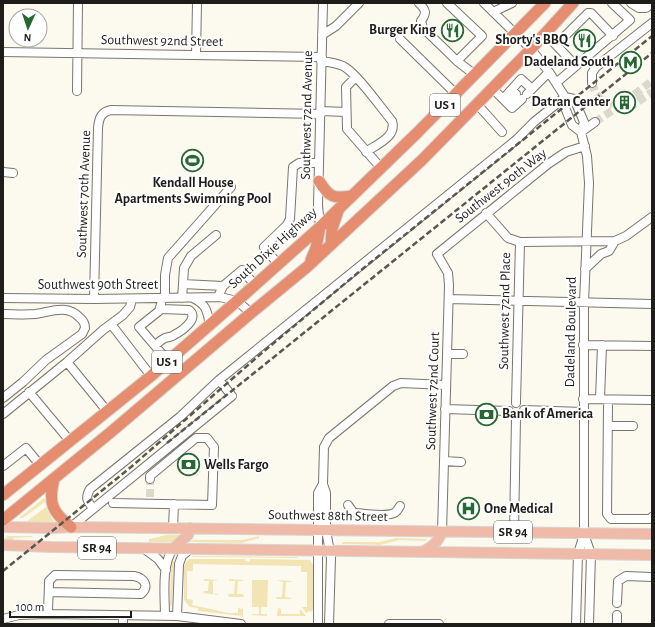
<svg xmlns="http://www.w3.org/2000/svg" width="655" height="627" viewBox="0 0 655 627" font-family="'Alegreya Sans',sans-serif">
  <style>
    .grass { fill: #f3e4b4 }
    .water { fill: #a4c5f9 }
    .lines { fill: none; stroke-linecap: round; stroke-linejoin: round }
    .minor-tunnel { stroke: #dbd8ce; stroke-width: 8; stroke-dasharray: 8 4; stroke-linecap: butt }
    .minor-casing { stroke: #7a766d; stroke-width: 10 }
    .major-casing { stroke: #d6d6d6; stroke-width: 12 }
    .highway-casing { stroke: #d6d6d6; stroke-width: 13 }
    .minor { stroke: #fff; stroke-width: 8 }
    .major { stroke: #efbba8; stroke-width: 10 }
    .highway { stroke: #e58d6e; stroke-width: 11 }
    .rail { stroke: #595751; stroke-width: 2.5; stroke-dasharray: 6 3; stroke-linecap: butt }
    .labels { text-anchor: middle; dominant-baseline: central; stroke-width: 4; stroke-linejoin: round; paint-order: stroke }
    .shield { fill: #fff; stroke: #62615e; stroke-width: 1 }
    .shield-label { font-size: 13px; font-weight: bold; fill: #1e1d19 }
    .poi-label { font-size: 14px; font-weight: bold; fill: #1e1d19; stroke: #fff; text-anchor: end }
    .street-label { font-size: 14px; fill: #1e1d19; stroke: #fff }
  </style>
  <rect width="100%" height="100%" fill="#fcf9ee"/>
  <path class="grass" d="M44,498L46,501L23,518H19Z
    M46,507L54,522H26Z
    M167,535H180L174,542H149V539Z
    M8,536H32L33,537L13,538V540H3Z
    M259,536V538L242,543L187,542L195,540H242Z
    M397,538L426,539L427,541L399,540L380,545L342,544L343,542H379Z
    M192,556L298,557V558L192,557Z
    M189,559H245V561L250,562V559L310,560L314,567L313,609L311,612L309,611L306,613L302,607H307V572H301V566L193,564V571H187V599L193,600L192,605L229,613H238V608L243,609V616L198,611V608L190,607L184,600V567L185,563Z
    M171,561H174L172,604L170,607Z
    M204,579L219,580L213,581V594H218V595L203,593L204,591H208L209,581H204Z
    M229,579L244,580L243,581H238L237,594H243L244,597H229L228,594H234L235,581H229Z
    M252,580H268L267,607H261V614H267V616L252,615V614H259V607H252Z
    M276,580L292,581L291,582H286L285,597L291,598L292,599H276L277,597H282L283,582Z
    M278,608L281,609V614H300V609L306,616H277Z"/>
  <path class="water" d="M195,153L199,158L197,171L186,170C186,163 188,159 192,154Z"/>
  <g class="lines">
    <path class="minor-tunnel" d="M592,83L596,94L602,101L618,107H630L652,92
      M595,122L619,106L652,81
      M150,497V479"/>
    <defs>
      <path id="minor" d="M419,3C426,10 427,13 421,21L423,28L457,61L482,36L447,3
        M484,3L531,49L549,72L565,97L564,105L572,125L581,132
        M631,3L639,8H646L652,3
        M493,12L512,3
        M546,33L556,45L588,13H591L613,36
        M322,35L336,26L359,3
        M400,39L456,94
        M556,45L576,66
        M3,52L322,57
        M196,55L197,3
        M321,61C329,62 336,63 343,66C357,73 380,107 392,121C397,137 377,144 366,152
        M457,61L475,75
        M356,77L346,87L347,129L381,168
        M556,83L630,20L612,3
        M592,83V73L596,67L652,23
        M492,88L512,108L522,99
        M77,91L78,3
        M527,94L549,72
        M565,97L574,99L584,122L581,132L587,156L589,183L584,303V534L578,554L576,624
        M503,99L521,79L532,89
        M508,103L516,94
        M477,104L502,132
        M321,111L346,112
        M581,132L595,122
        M3,172L13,173
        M486,213L508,238L520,242L516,403
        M320,227L318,205L323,3
        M520,242L615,241L626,236L652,217
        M278,264L264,247L287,225L290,219L293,167L299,163H319
        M585,269L601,254L609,251L615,241
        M183,284L184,268L191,256L216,235
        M218,297L223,286L242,270L255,285
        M3,298L94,299L220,297L237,301L251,313
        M165,298V275L168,258L231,187
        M182,298L183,284L223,286
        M193,298C207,305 207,311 210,325
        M94,299L98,128C99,118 101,112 111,110L321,114
        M449,299L652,304
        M161,304L159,311L139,327L168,361
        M3,314C13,314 24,315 35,314C50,312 67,304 79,317C83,320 85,323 85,328L82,334L46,360L23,382L3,398
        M111,324L151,376
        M155,345C158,343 161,340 165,338C168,337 172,337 174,335C182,331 200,318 189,310L161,309
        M583,345L652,346
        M447,354H463
        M67,362L107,411
        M29,392L70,441
        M583,399L652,400
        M600,399L602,345
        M608,406L607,514L611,519H650L652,517
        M445,409L509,411
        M524,410L583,412
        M3,414L67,362L103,330L123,315L130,307L132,299
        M609,426H633
        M444,461L461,462
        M3,466L26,448L40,465
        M113,503L212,505L214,447L207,438H196L150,476V479
        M348,505L353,512L356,513C365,514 386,517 394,513C397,512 398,509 400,506
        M93,508C87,501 85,498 90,489L181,416L219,380L516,140L534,122L565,97
        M71,527L232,396L219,380
        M173,528L174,504
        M442,532L449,285L448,273L437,254L548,164L566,152L585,146
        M514,532L516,418
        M584,534L591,554L589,624
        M143,548L158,559L166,570
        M617,603L618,581L626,576L652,577
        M48,614C48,603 49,592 49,581L55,575L134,576C144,578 150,586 141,594L49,592
        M165,616C165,597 161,565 173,549
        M177,616L179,564L182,556L190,549
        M3,619L19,615L48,614L177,616L241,624
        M123,624V616
        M318,624V493L323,484
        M329,624L331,558L326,530V493L323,484L324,447L329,438L393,386L401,383L446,385
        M389,624H439
        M617,624V615"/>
      <path id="major" d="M3,527L51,528L71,527L652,534
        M3,545L51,547L652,555
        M173,549L188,535L190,528
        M424,551C433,546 438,542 442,532"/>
      <path id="highway" d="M319,181C329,197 333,199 352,196
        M331,245L332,229L338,211
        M311,260L316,248L320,227
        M54,479C48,503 52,512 71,527
        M3,495L151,376L237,301L320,227L418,132L545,3
        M3,520L111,432L251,313L307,267L422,160L531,49L573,3"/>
    </defs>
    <use href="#minor" class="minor-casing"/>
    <use href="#major" class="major-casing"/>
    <use href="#highway" class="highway-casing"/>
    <use href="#minor" class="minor"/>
    <use href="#major" class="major"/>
    <use href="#highway" class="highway"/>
    <path class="rail" d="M167,443L652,53
      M3,571L131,467L263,352L360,271L652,36"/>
  </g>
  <defs>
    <symbol id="restaurant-ring" viewBox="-11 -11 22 22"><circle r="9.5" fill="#fff" stroke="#276731" stroke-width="1.5"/><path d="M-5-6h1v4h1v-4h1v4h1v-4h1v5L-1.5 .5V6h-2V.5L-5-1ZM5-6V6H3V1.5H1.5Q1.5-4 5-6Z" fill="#276731"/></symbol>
    <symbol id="metro-ring" viewBox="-11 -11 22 22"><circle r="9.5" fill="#fff" stroke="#276731" stroke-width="1.5"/><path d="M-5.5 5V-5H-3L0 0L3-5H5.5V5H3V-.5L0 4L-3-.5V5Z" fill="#276731"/></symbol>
    <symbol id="building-ring" viewBox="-11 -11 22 22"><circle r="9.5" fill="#fff" stroke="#276731" stroke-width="1.5"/><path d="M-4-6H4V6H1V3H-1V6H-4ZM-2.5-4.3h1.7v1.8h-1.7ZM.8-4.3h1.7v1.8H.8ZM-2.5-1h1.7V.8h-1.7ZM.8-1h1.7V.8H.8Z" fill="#276731"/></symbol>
    <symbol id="stadium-ring" viewBox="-11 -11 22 22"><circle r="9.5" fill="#fff" stroke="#276731" stroke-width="1.5"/><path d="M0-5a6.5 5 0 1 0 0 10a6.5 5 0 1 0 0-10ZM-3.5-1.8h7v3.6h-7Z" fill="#276731"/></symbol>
    <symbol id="bank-ring" viewBox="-11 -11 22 22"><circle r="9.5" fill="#fff" stroke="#276731" stroke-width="1.5"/><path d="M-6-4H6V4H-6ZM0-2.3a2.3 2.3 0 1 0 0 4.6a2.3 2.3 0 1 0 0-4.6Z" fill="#276731"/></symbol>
    <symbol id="hospital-ring" viewBox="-11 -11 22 22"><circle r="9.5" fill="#fff" stroke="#276731" stroke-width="1.5"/><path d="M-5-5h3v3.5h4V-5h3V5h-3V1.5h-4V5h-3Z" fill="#276731"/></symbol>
  </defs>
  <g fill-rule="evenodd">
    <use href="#restaurant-ring" x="440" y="18" width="25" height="25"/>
    <use href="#restaurant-ring" x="572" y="28" width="25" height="25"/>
    <use href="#metro-ring" x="618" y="50" width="25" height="25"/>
    <use href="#building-ring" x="612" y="90" width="25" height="25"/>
    <use href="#stadium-ring" x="180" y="148" width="25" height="25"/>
    <use href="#bank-ring" x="474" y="402" width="25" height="25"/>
    <use href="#bank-ring" x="176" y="452" width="25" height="25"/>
    <use href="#hospital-ring" x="456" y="496" width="25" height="25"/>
  </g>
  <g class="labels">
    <g class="shield">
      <rect x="430" y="94" width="30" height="22" rx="3"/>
      <rect x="152" y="351" width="30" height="22" rx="3"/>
      <rect x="494" y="521" width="38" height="22" rx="3"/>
      <rect x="78" y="537" width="38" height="22" rx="3"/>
    </g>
    <g class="shield-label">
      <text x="445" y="105">US 1</text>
      <text x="167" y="362">US 1</text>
      <text x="513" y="532">SR 94</text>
      <text x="97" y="548">SR 94</text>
    </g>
    <g class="poi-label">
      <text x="436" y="30">Burger King</text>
      <text x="568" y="40">Shorty's BBQ</text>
      <text x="614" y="62">Dadeland South</text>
      <text x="610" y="102">Datran Center</text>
      <text x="193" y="183" text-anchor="middle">Kendall House<tspan x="193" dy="16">Apartments Swimming Pool</tspan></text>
      <text x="502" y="414" text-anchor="start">Bank of America</text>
      <text x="204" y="465" text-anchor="start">Wells Fargo</text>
      <text x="484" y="509" text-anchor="start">One Medical</text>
    </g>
    <g class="street-label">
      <text transform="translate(162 41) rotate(1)">Southwest 92nd Street</text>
      <text transform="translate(307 115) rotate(-89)">Southwest 72nd Avenue</text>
      <text transform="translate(501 186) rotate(-38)">Southwest 90th Way</text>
      <text transform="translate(84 194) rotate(-88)">Southwest 70th Avenue</text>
      <text transform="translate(273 248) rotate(-42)">South Dixie Highway</text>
      <text x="98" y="285">Southwest 90th Street</text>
      <text transform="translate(505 311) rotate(-89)">Southwest 72nd Place</text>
      <text transform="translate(571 332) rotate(-89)">Dadeland Boulevard</text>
      <text transform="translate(433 391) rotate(-88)">Southwest 72nd Court</text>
      <text transform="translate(328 516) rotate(1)">Southwest 88th Street</text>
    </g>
  </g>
  <rect width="655" height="627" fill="none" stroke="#1e1d19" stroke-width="8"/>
  <g transform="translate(28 28) rotate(183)"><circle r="19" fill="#ffffff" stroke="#a5a5a3"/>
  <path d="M0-3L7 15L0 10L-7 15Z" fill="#276731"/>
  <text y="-6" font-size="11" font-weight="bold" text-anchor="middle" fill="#1e1d19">N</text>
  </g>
  <path d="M10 611v6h121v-6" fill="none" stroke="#1e1d19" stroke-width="2"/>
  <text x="16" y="611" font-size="12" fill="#1e1d19" stroke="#ffffff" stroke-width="3" paint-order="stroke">100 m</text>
</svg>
